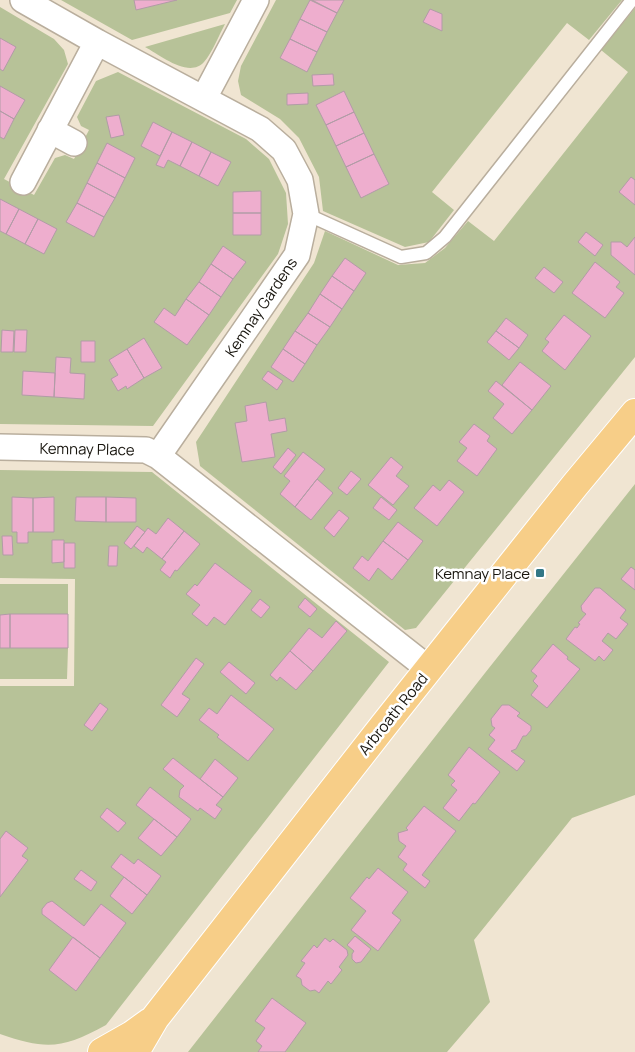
<svg xmlns="http://www.w3.org/2000/svg" width="635" height="1052" viewBox="0 0 635 1052" font-family="Manrope,sans-serif">
  <style>
    .green { fill: #b7c298 }
    .building { fill: #eeaece; stroke: #b19ca6 }
    .lines { fill: none; stroke-linecap: round; stroke-linejoin: round }
    .lane-casing { stroke: #b9ae9d; stroke-width: 15 }
    .street-casing { stroke: #b9ae9d; stroke-width: 28 }
    .primary-casing { stroke: #fff; stroke-width: 30 }
    .lane { stroke: #fff; stroke-width: 12 }
    .street { stroke: #fff; stroke-width: 25 }
    .primary { stroke: #f7ce88; stroke-width: 28 }
    .poi-dot { fill: #327786; stroke: #fff; stroke-width: 2 }
    .labels { text-anchor: middle; dominant-baseline: central; stroke-width: 5; stroke-linejoin: round; paint-order: stroke }
    .street-label { font-size: 15px; fill: #18150e; stroke: #fff }
    .poi-label { font-size: 15px; fill: #18150e; stroke: #fff; text-anchor: end }
  </style>
  <rect width="100%" height="100%" fill="#f0e5d2"/>
  <path class="green" d="M61,0H237L230,13L132,40Z
    M276,0H622L589,40L567,23L432,192L454,210L429,242L405,247L323,211L319,177L299,138L280,119L241,95L238,81L241,66Z
    M0,7L54,39L64,50L68,64L4,179L34,195L55,158L65,155L74,159L89,130L81,126L77,117L96,81L118,72L246,139L269,159L286,193L288,224L278,254L153,426L0,424Z
    M635,8V357L416,628L405,630L200,466L196,442L314,263L325,231L398,265L425,263L445,248L468,221L494,241L628,72L601,50Z
    M225,24C219,35 212,53 204,62C189,79 160,55 145,47Z
    M0,470L152,472L389,662L106,1025C62,1049 47,1050 0,1034V686H74L75,579L0,578Z
    M635,484V795L572,818L474,940L490,1002L447,1052H188L485,673Z
    M0,584H68V614L0,615Z
    M0,648H68L67,679H0Z"/>
  <path class="building" d="M134,0H177L136,10Z
    M310,0L337,13L327,32L300,19Z
    M312,0H344L337,13Z
    M430,9L442,14V31L423,22Z
    M300,19L327,32L317,52L290,39Z
    M0,38L16,47L3,71L0,69Z
    M290,39L317,52L307,72L280,58Z
    M333,74L334,85L313,86L312,75Z
    M0,86L25,100L14,119L0,111Z
    M344,91L354,112L326,125L316,105Z
    M308,93V104L287,105V94Z
    M0,111L14,119L4,139L0,137Z
    M354,112L364,133L336,146L326,125Z
    M119,115L124,135L111,138L106,117Z
    M153,122L172,132L160,156L141,146Z
    M172,132L192,142L180,166L168,160L164,168L156,165Z
    M364,133L374,154L346,167L336,146Z
    M192,142L211,152L199,176L180,166Z
    M107,143L135,158L125,178L97,163Z
    M211,152L231,162L218,186L199,176Z
    M374,154L389,184L361,198L346,167Z
    M97,163L125,178L115,198L87,183Z
    M631,177L635,180V205L619,192Z
    M87,183L115,198L104,217L77,203Z
    M261,191V213H233V192Z
    M0,199L19,209L6,234L0,231Z
    M77,203L104,217L94,237L66,222Z
    M19,209L38,219L25,244L6,234Z
    M233,213H261V235H233Z
    M38,219L57,229L44,254L25,244Z
    M586,232L603,245L595,256L578,242Z
    M635,237V275L611,255V242H621L627,247Z
    M223,246L246,262L233,279L211,264Z
    M345,258L366,273L354,291L332,276Z
    M595,262L620,282L616,287L624,293L605,318L572,293Z
    M211,264L233,279L221,297L199,282Z
    M544,267L563,282L554,293L535,278Z
    M332,276L354,291L342,309L320,294Z
    M199,282L221,297L209,315L186,299Z
    M320,294L342,309L330,327L308,313Z
    M186,299L209,315L187,345L154,322L164,308L175,316Z
    M308,313L330,327L317,345L295,331Z
    M564,315L591,336L565,370L542,351L549,342L545,339Z
    M506,318L528,335L519,348L496,331Z
    M2,330L14,331L13,352H1Z
    M15,330H27L26,352H14Z
    M295,331L317,345L305,364L283,349Z
    M496,331L519,348L509,360L487,342Z
    M144,338L162,368L144,378L127,349Z
    M81,341H95V362H81Z
    M127,349L144,378L127,389L126,386L118,391L111,379L118,375L109,360Z
    M283,349L305,364L293,382L271,367Z
    M56,357L71,358L70,373L85,374L84,399L54,397Z
    M520,362L551,386L532,410L502,385Z
    M23,371L55,373L54,397L22,395Z
    M268,371L283,381L277,390L262,379Z
    M496,381L532,410L512,434L493,418L504,404L488,391Z
    M266,402L269,421L285,418L287,431L271,434L275,457L242,462L235,423L247,421L245,406Z
    M474,424L490,436L487,441L497,449L477,476L457,461L467,448L459,442Z
    M288,448L296,455L281,474L273,467Z
    M303,452L325,469L295,507L280,494L290,481L284,476Z
    M391,457L403,467L396,476L409,486L393,505L368,485Z
    M351,471L361,479L347,495L338,488Z
    M317,479L333,493L311,520L295,507Z
    M449,480L464,492L437,526L414,508L433,485L440,491Z
    M12,497L33,498V532H28V543H17V532H12Z
    M54,497V532H33V498Z
    M76,497H106V522L75,521Z
    M106,497L136,498V522H106Z
    M381,497L397,510L389,520L373,508Z
    M339,510L349,518L334,537L324,528Z
    M168,518L184,531L162,559L147,547L143,553L134,546L148,528L156,534Z
    M398,522L423,541L408,560L383,541Z
    M137,526L145,532L131,549L124,543Z
    M184,531L200,544L177,571L175,570L170,578L160,570L166,562L162,559Z
    M2,536H12L13,555H3Z
    M52,540H64V562L52,563Z
    M383,541L408,560L392,580L378,568L369,581L353,568L362,556L368,561Z
    M64,543H75V568H64Z
    M109,546H118L117,566H108Z
    M215,563L252,591L225,625L214,617L207,626L192,614L200,605L186,594L195,584L197,586Z
    M631,567L635,570V590L621,579Z
    M595,588H600L626,610L620,618L628,624L616,639L608,633L602,641L613,650L604,661L599,656L595,661L566,639L575,627L577,628L580,624L578,623L586,614L582,611L581,606Z
    M305,598L317,609L310,617L298,607Z
    M260,599L270,607L261,618L251,610Z
    M10,614H68V648H10Z
    M10,614V648H0V615Z
    M336,621L347,631L313,671L290,651L309,628L322,638Z
    M553,644L568,657L567,659L580,669L547,708L531,695L538,686L533,681L537,676L531,671Z
    M290,651L313,671L296,690L280,677L277,681L270,675Z
    M196,658L204,664L182,694L190,699L177,717L161,705Z
    M229,662L255,683L246,694L220,672Z
    M231,695L274,729L248,761L217,737L219,735L199,720L209,708L217,714Z
    M100,703L108,709L92,731L84,725Z
    M502,705H509L520,713L517,716L531,726V730L526,736H523L516,749L511,751L525,761L517,771L488,749L495,740L489,735L495,728L492,726L491,719Z
    M469,747L500,772L475,804L473,803L459,821L443,808L457,790L451,785L455,781L448,775Z
    M173,758L223,797L216,805L222,809L215,819L200,808L198,811L179,797L180,790L184,786L163,769Z
    M215,759L238,778L223,797L200,779Z
    M150,787L191,819L177,837L136,805Z
    M424,806L456,831L422,875L430,881L425,888L403,870L407,864L398,857L406,846L399,841L398,833L408,830L406,828Z
    M107,808L126,823L118,832L100,817Z
    M154,819L177,837L161,856L138,838Z
    M6,831L28,848L22,856L28,860L0,897V839Z
    M121,854L134,864L138,859L161,876L147,895L111,867Z
    M378,868L408,892L392,913L401,920L378,951L351,930L366,911L350,898L367,877L369,879Z
    M81,870L97,882L91,891L74,879Z
    M124,877L147,895L132,914L110,896Z
    M52,901L84,926L101,904L126,923L100,958L42,914V909L47,903Z
    M355,936L371,949L361,962L356,963L352,959V954L354,951L347,945Z
    M73,937L100,958L76,991L49,970Z
    M325,938L330,942L333,939L347,950L348,955L339,967L342,970L331,984L328,981L319,993L315,990L310,991L302,985L301,979L296,976L305,963L301,961L314,945L317,948Z
    M272,998L306,1023L285,1052H258L262,1046L256,1041L265,1028L255,1021Z"/>
  <g class="lines">
    <defs>
      <path id="lane" d="M306,214L401,257L426,253L445,237L632,0"/>
      <path id="street" d="M23,0L97,42L260,129L284,150L300,180L306,214L297,255L158,456
        M204,98L256,0
        M50,130L74,143
        M23,182L97,42
        M0,447L146,450L158,456L429,669"/>
      <path id="primary" d="M102,1052L132,1035L150,1022
        M135,1052L155,1018L384,725L575,485L635,413"/>
    </defs>
    <use href="#lane" class="lane-casing"/>
    <use href="#street" class="street-casing"/>
    <use href="#primary" class="primary-casing"/>
    <use href="#lane" class="lane"/>
    <use href="#street" class="street"/>
    <use href="#primary" class="primary"/>
  </g>
  <rect class="poi-dot" x="535" y="568" width="10" height="10" rx="2.5"/>
  <g class="labels">
    <g class="street-label">
      <text transform="translate(261 307) rotate(-56)">Kemnay Gardens</text>
      <text transform="translate(87 449) rotate(1)">Kemnay Place</text>
      <text transform="translate(393 714) rotate(-51)">Arbroath Road</text>
    </g>
    <g class="poi-label">
      <text x="530" y="573">Kemnay Place</text>
    </g>
  </g>
</svg>
